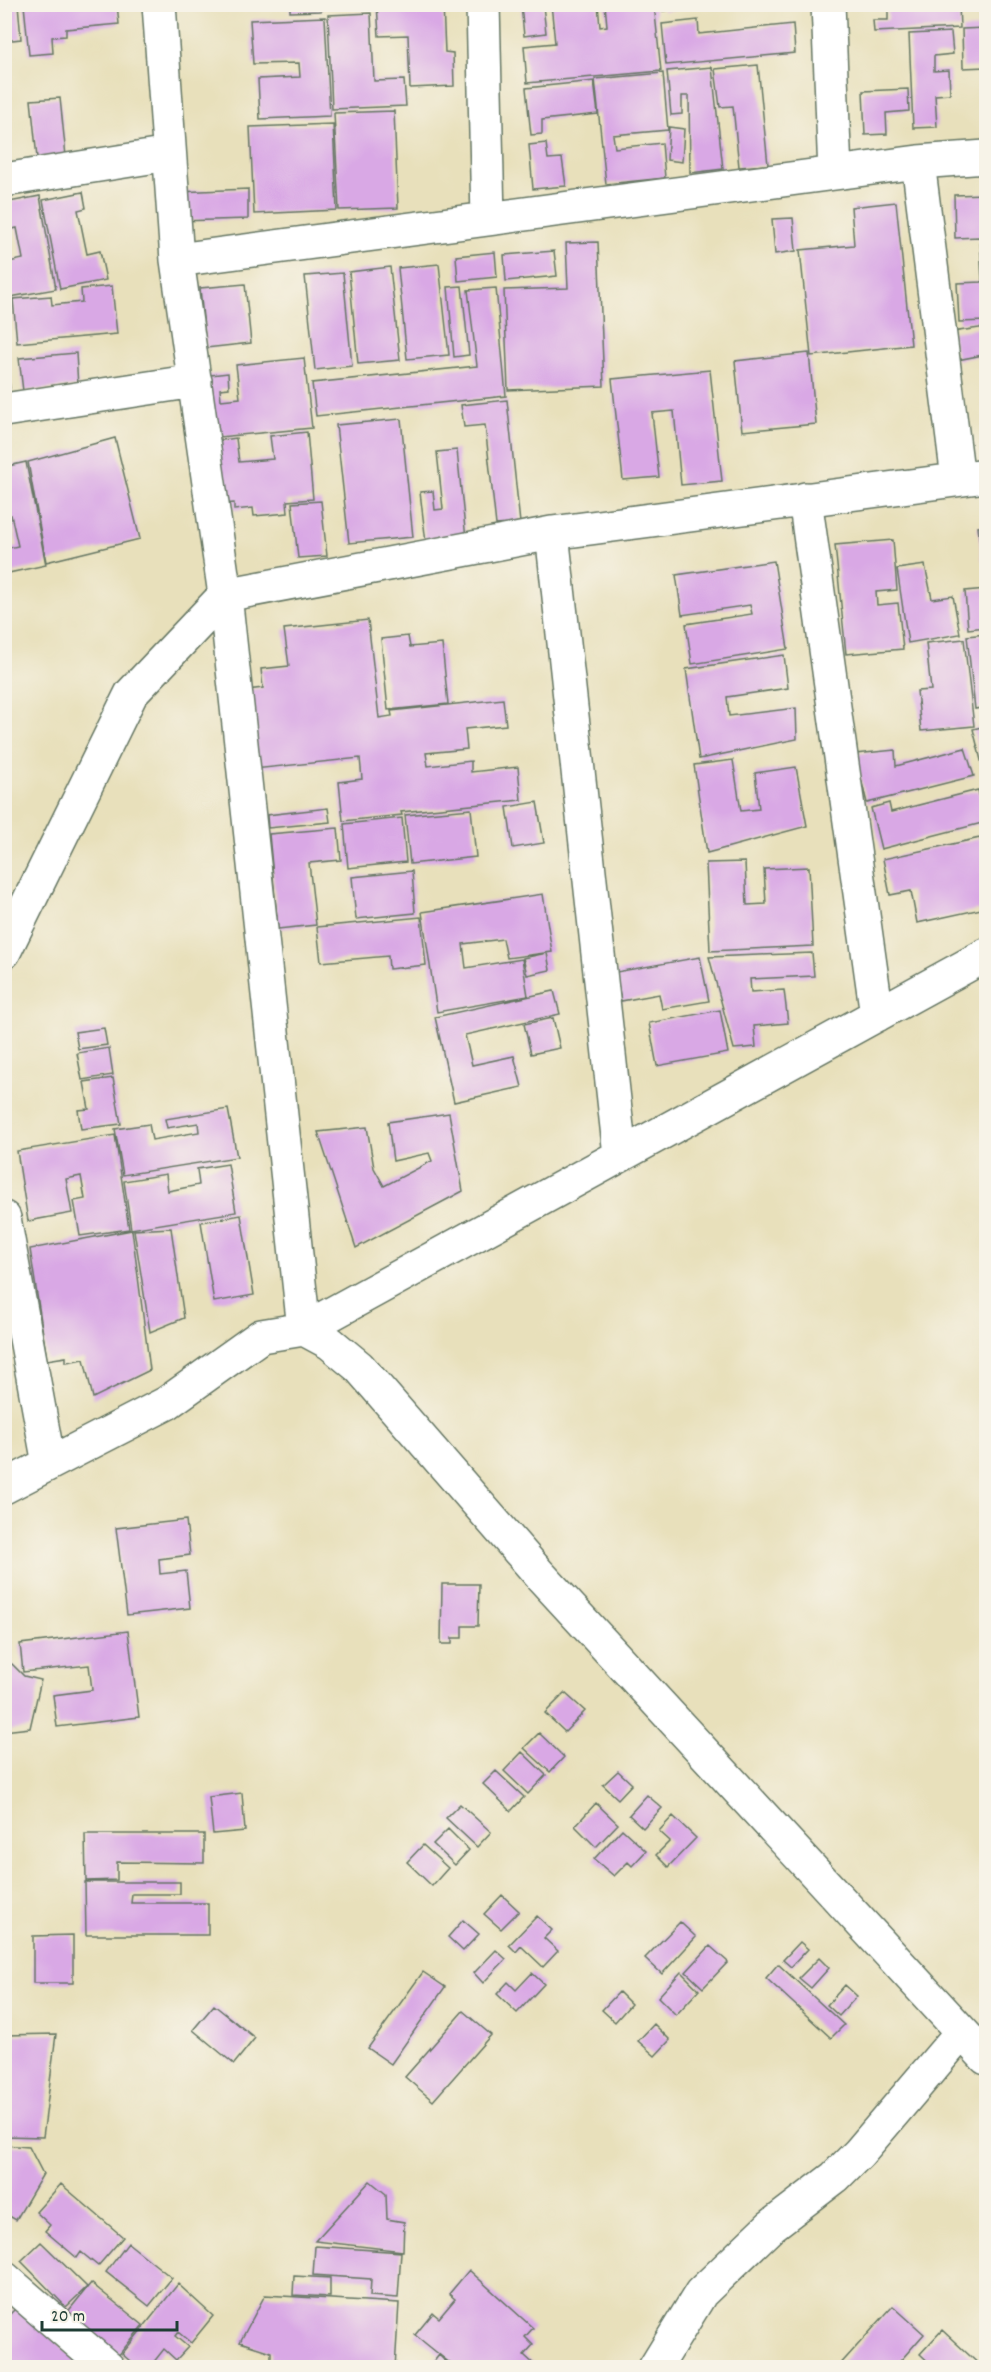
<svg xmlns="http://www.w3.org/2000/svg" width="991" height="2372" viewBox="0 0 991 2372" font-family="Dekko,sans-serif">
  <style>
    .building { fill: #d9a8e5 }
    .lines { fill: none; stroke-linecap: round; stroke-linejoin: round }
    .minor-casing { stroke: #657663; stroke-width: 36 }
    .minor { stroke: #fff; stroke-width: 33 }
  </style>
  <rect width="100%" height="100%" fill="#f7f3e8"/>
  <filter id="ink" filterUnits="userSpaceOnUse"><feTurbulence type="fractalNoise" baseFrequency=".0167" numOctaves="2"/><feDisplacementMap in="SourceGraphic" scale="12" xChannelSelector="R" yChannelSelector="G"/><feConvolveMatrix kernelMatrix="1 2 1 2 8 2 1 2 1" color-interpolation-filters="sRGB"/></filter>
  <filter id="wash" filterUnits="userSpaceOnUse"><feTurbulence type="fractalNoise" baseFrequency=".008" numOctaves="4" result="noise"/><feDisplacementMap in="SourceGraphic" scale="24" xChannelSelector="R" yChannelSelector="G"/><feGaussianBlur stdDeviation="1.35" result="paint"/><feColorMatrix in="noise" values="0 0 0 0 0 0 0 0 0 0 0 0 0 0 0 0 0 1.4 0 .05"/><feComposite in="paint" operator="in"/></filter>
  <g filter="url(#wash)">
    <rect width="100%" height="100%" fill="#e8e0bb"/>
    <g id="blocks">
      <path class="building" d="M4,4H18L21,39L4,41Z
        M117,4L119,24L66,29V36L52,37L53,53L29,55L24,5Z
        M290,4H320L321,11L290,12Z
        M377,4H443L445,52L453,53L454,86L410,88L408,35L379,36Z
        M551,4H598L600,27L607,26L605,4H654L661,71L527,83L524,46L555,43Z
        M663,4H693V7L663,11Z
        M888,4H959L960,28L874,32L873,20H888Z
        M521,5H543L546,33L524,36Z
        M371,13L374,81L404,80L406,106L332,109L328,15Z
        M325,17L330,116L260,119L258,79L300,77L299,63L253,64L250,20Z
        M698,20L699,34L793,24L795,53L666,65L662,24Z
        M986,28V67L963,68L962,29Z
        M951,32L953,54L934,56V71L949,70L950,94L935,95L937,127L913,128L909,34Z
        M758,65L768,165L739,167L733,106L720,107L715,69Z
        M712,67L723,169L690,173L689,96H682V114L671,115L667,71Z
        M663,73L668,130L613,135L615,148L662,143L665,178L606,184L595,79Z
        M594,81L598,114L542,120V134L531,135L526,88Z
        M908,89L909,111L886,113L887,134L865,135L863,91Z
        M60,98L66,156L37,158L31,100Z
        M394,111L398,208L339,210L334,113Z
        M333,124L337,210L254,214L250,127Z
        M669,127L684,129L682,162L667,160Z
        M546,143L548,159L562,158L566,186L533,189L529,145Z
        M248,189V219L179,221L178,192Z
        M83,192L86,208L78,210L87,254L100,251L106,280L60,289L43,200Z
        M986,194V321L959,322L957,283L982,282L980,237L955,238L954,195Z
        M40,196L56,289L4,298V263L23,259L17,228L4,231V203Z
        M896,202L911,345L811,356L800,250L854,245L851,207Z
        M793,218L796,251L775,254L772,219Z
        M598,242L604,386L508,390L504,290L568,288L566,243Z
        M554,251L557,276L506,281L504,255Z
        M495,252L497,277L458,281L456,256Z
        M439,264L449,355L407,359L398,268Z
        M390,267L400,360L358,364L349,272Z
        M343,273L352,366L315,370L305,276Z
        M245,284L251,343L206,348L200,288Z
        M112,286L117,334L17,343L13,299L51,296L52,305L82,302L81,289Z
        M462,286L469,355L454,357L448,287Z
        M496,288L506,396L316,416L312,383L477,366L468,290Z
        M986,327V369L983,355L957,360L952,332Z
        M4,345L10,388H4Z
        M76,353L78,386L23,391L19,358Z
        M809,353L816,424L742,431L735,361Z
        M304,358L312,428L209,438L202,376L228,373L229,388L220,389L221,400L240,398L236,365Z
        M710,370L722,481L681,485L674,411L652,413L659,477L623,480L612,379Z
        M507,400L520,523L496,525L485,425L464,427L461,405Z
        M401,419L413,537L349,543L336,425Z
        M307,432L313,499L287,501L288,513L254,516L253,508L234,510V503L222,504L216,441L236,438L239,462L273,459L270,436Z
        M115,438L140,539L46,562L28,462Z
        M457,450L466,539L426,543L420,492L433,491L435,510L443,509L437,452Z
        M26,462L46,565L4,574V549L18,546L11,515L4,517V500H8L4,467Z
        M321,501L327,556L298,558L292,503Z
        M986,526V560H982L978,527Z
        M893,540L897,590L876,592L877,605L898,603L903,649L846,654L835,545Z
        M774,561L788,649L692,664L686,624L752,614L750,605L682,615L676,575Z
        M925,565L932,599L953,596L960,634L908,643L897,569Z
        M986,589V627L968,629L965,591Z
        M368,620L379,718L392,716L391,711L503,699L506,725L465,729L467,749L426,753L428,766L471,761V772L518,767L521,800L401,812L402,815L343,821L339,782L362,779L360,758L254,769L247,690L263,688L261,669L289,666L284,629Z
        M986,634V707L975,709L967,636Z
        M408,636L410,647L442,644L448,704L388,710L381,639Z
        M964,639L974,726L921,731L917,691L931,690L926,643Z
        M784,655L788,688L727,697L729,716L796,708L797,739L699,759L686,669Z
        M986,726V780L973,729Z
        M965,748L974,776L867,803L855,754L895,750L896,766Z
        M733,760L741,811L759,809L755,773L796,767L807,826L707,853L694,765Z
        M978,790L986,822L881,849L871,808L889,803L891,812Z
        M537,802L544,843L513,848L507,807Z
        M328,808L330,822L268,828L267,815Z
        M471,809L476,857L410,864L405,815Z
        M402,818L406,862L348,868L344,824Z
        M338,828L341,860L309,863L316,925L278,929L269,834Z
        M980,838L986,866V908L917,923L911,891L890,895L883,859Z
        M745,862L747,905L766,904L764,869L809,867L813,946L710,951L706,863Z
        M412,871L415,913L356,919L352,877Z
        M543,894L552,952L507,958L503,939L463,944L466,968L522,959L528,996L437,1012L422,912Z
        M421,917L426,965L389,969L388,956L321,962L317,927Z
        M547,953L550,970L527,975L523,958Z
        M812,953L814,976L750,979L751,992L784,990L788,1023L754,1026L756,1047L734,1049L709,957Z
        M700,957L709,1001L662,1009L659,994L621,1001L616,972Z
        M554,991L560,1014L465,1035L472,1065L514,1056L522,1087L454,1102L435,1017Z
        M720,1010L728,1053L657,1066L649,1023Z
        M553,1018L560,1048L531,1054L524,1024Z
        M104,1028L107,1045L78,1049L75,1032Z
        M109,1048L113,1075L82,1080L77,1053Z
        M113,1078L121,1124L81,1129L78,1110L89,1109L84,1082Z
        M228,1109L237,1157L123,1175L115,1129L149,1124L152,1140L199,1132L198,1123L167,1128L165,1119Z
        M449,1113L463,1191L356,1248L318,1132L367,1127L374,1168L384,1186L432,1161L429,1153L393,1161L388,1122Z
        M115,1135L129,1229L80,1236L74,1201L85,1199L81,1176L66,1179L72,1213L28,1221L17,1151Z
        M228,1164L236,1212L131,1229L124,1181L166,1174L168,1191L199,1185L197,1169Z
        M241,1215L254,1295L214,1302L201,1222Z
        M171,1228L184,1318L150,1332L134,1230Z
        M132,1230L150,1370L93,1398L84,1359L66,1362V1357L47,1360L30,1249Z
        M186,1520L190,1555L159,1559L160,1574L186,1571L190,1608L127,1615L116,1528Z
        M442,1584H479L478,1626H462V1638H452V1644H441Z
        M128,1631L139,1717L57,1727L53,1695L92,1690L89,1665L23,1672L20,1644Z
        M12,1664L24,1676L41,1680L30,1728L4,1731V1665Z
        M565,1693L585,1711L565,1732L545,1713Z
        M539,1733L564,1757L550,1772L524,1748Z
        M522,1752L546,1775L528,1794L504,1771Z
        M496,1771L524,1797L511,1811L483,1784Z
        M618,1771L632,1784L618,1799L603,1785Z
        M242,1793L245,1831L213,1834L209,1797Z
        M647,1795L662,1808L643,1828L629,1815Z
        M596,1803L618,1824L596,1847L575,1826Z
        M460,1804L491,1832L477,1847L446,1818Z
        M673,1816L696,1838L668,1867L656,1855L670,1841L659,1831Z
        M448,1829L469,1850L455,1865L433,1844Z
        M622,1829L646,1851L632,1866L628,1862L614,1876L594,1859Z
        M85,1834H204V1863L117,1862V1880L86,1881Z
        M423,1845L448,1868L432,1886L407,1862Z
        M85,1882H180V1894H132L131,1903H208V1935H86Z
        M502,1895L519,1911L501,1929L484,1914Z
        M537,1916L552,1930L544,1938L558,1951L543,1967L521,1946L516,1952L509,1945Z
        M463,1920L479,1934L463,1951L448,1937Z
        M680,1922L696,1937L662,1974L645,1958Z
        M73,1935V1983H33V1936Z
        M800,1942L808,1949L791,1967L783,1960Z
        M710,1946L728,1962L703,1988L686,1972Z
        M496,1950L506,1959L483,1983L474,1973Z
        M819,1958L829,1968L811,1988L799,1978Z
        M778,1964L844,2025L831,2038L766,1978Z
        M423,1972L445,1987L391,2064L368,2048Z
        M681,1972L699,1990L676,2015L658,1997Z
        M532,1973L544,1984L517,2013L497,1994L508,1982L516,1990Z
        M845,1985L857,1996L839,2016L827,2005Z
        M619,1992L631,2004L615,2022L602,2010Z
        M214,2005L255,2038L234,2064L193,2030Z
        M463,2011L491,2035L433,2101L405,2077Z
        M654,2024L670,2040L655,2056L638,2041Z
        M56,2034L43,2137L4,2136V2035Z
        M4,2145L29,2147L43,2174L16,2220L4,2213Z
        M370,2181L386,2194L387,2219L404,2222L403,2251L315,2241Z
        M61,2184L123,2237L98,2266L81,2252L77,2258L45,2231L50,2225L36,2212Z
        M41,2242L87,2287L66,2307L21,2261Z
        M128,2243L172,2278L149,2306L106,2272Z
        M315,2246L401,2252L398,2298L370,2296L371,2279L313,2275Z
        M469,2270L533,2328L525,2337L533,2345L524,2355L538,2368H456L415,2335L433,2313L439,2318L455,2299L449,2294Z
        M294,2276L330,2278V2297L293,2295Z
        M91,2283L143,2325L118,2356L66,2314Z
        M178,2284L213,2316L191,2343L178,2332L175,2336L188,2347L176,2360L164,2349L149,2368H138L122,2354Z
        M265,2295L399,2303L395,2368H282L271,2365V2352L240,2342Z
        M893,2306L924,2334L894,2368H837Z
        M17,2307L76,2359L69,2368H4V2320Z
        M942,2330L983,2368H935L920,2354Z
        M439,2355L452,2368H429Z"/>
    </g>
  </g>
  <g filter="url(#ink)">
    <use href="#blocks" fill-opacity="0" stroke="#657663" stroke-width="1.5"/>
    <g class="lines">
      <defs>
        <path id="minor" d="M159,4L177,260L225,595L304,1329
          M483,4L488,219
          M828,4L835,173
          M918,162L958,479
          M4,180L169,154
          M177,260L918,162L986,157
          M4,410L195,381
          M805,499L877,1015
          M552,533L620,1155
          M4,952L131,694L225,595L552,533L986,476
          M4,1218L49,1464
          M304,1329L330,1343L359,1367L540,1575L986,2058
          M4,1487L167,1403L261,1336L304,1329L986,955
          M4,2278L108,2368
          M655,2368L701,2293L771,2226L835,2177L859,2153L961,2033"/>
      </defs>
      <use href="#minor" class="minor-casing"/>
      <use href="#minor" class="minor"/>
    </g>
  </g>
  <rect width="991" height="2372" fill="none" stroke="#f7f3e8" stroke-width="24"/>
  <path d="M42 2321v9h135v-9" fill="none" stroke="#1f3d34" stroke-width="3"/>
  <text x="51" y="2321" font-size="18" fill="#1f3d34" stroke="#f7f3e8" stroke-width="4.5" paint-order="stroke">20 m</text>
</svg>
